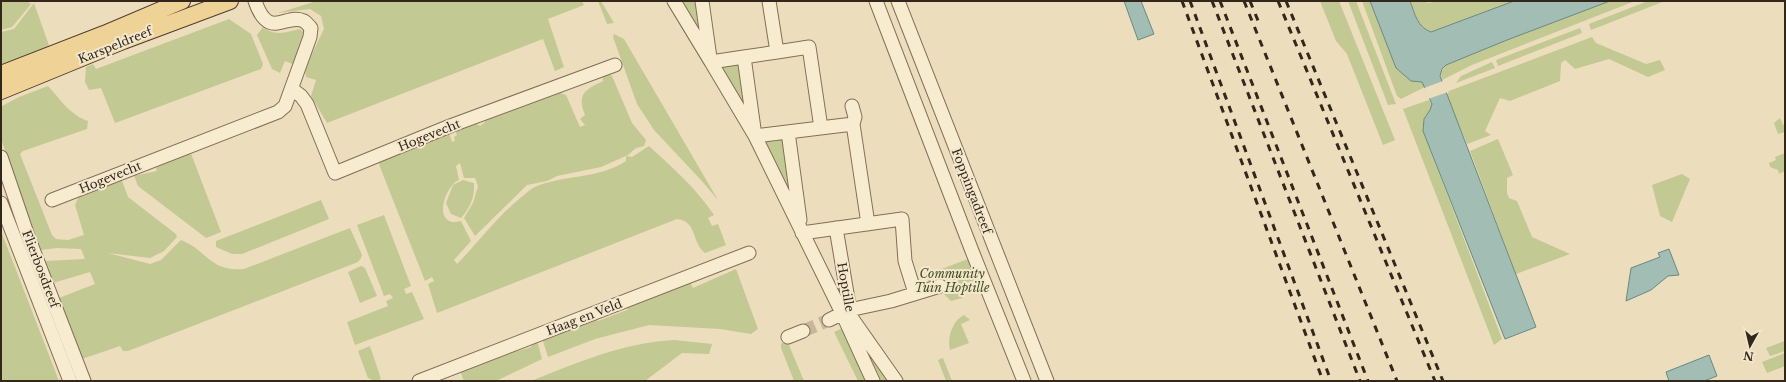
<svg xmlns="http://www.w3.org/2000/svg" width="1786" height="382" viewBox="0 0 1786 382" font-family="'Libre Baskerville',serif">
  <style>
    .green { fill: #c3c992 }
    .water { fill: #a1bdb4; stroke: #698a81 }
    .pier { fill: #ecddbd }
    .lines { fill: none; stroke-linecap: round; stroke-linejoin: round }
    .minor-tunnel { stroke: #c7b89d; stroke-width: 13; stroke-dasharray: 13 6; stroke-linecap: butt }
    .minor-casing { stroke: #836e57; stroke-width: 15 }
    .major-casing { stroke: #503c2c; stroke-width: 18 }
    .minor { stroke: #f7ebd0; stroke-width: 13 }
    .major { stroke: #efd295; stroke-width: 16 }
    .rail { stroke: #33261b; stroke-width: 3; stroke-dasharray: 7 7; stroke-linecap: butt }
    .labels { text-anchor: middle; dominant-baseline: central; stroke-width: 4; stroke-linejoin: round; paint-order: stroke }
    .street-label { font-size: 12px; fill: #33261b; stroke: #f3e8cd }
    .park-label { font-size: 12px; font-style: italic; fill: #444e23; stroke: #f3e8cd }
  </style>
  <rect width="100%" height="100%" fill="#ecddbd"/>
  <path class="green" d="M1,1H28L30,4L32,3L12,27L1,30Z
    M317,1H582L584,5L548,19L564,67L555,71L543,39L327,123L311,96L316,80L306,77L305,68L324,29L321,16L310,9L278,13Z
    M598,1H601L614,23L607,24Z
    M678,1H698L706,43Z
    M1320,1H1339L1395,140L1383,145L1347,54L1336,41Z
    M1348,1H1356L1396,104L1388,105Z
    M1362,1H1370L1396,68L1411,81L1422,82L1425,87L1401,99L1397,96Z
    M1410,1H1429L1426,3L1443,1H1514L1431,32C1417,27 1415,14 1410,1Z
    M1610,1H1635L1472,65L1442,80C1440,74 1442,70 1446,65L1507,40Z
    M1648,1H1665L1591,30L1589,24Z
    M34,3L51,51L1,71V32L14,29Z
    M229,19L251,34L263,64L261,69L115,123L101,88L89,90L85,82L86,67L93,64L96,69Z
    M263,27C275,37 287,32 300,29L303,32L302,42L295,65L285,61L280,73L272,69L257,35Z
    M1580,28L1582,33L1498,66L1496,60Z
    M614,34L624,39L718,200L700,179L654,130L637,104L613,37Z
    M1592,37L1596,43L1646,64L1660,60L1665,70L1648,77L1609,59L1575,69L1565,60L1561,63L1560,81L1510,101L1500,98L1485,131L1491,135L1467,144L1447,96L1449,91Z
    M742,61L749,120L716,64Z
    M1492,62L1495,68L1456,83L1461,76Z
    M607,74L612,76L632,123L646,140L644,146L636,148L628,155L601,167L557,176L547,181L527,185L475,236L464,218L473,203L478,186L475,178H464L460,163L456,166L459,180C448,184 436,213 448,220C451,223 456,222 461,221L471,241L454,260L457,264C478,243 495,219 518,200C523,196 528,191 533,188C562,174 598,180 626,161V156L632,157L649,146C673,168 696,188 714,215L708,218L712,226L718,224L726,245L705,253C691,242 698,222 677,219L437,313L428,284L434,281L432,277L425,281L380,167L379,163L381,159L449,132L452,142L455,141L454,137L457,135L455,130L475,123L480,126L484,123L487,118L555,91L566,95L580,127L585,125L580,119L585,115C576,94 586,89 603,81L602,75Z
    M48,86C60,99 70,115 88,121L87,129L23,151L20,154L52,235L56,239L68,240L84,235L75,205L80,194L121,178L128,197L176,234L177,237L164,251L150,258L108,253L150,264L161,260L181,240C208,251 210,272 244,269L350,228L362,255L361,258L358,262L128,351H123L120,346L82,359L59,298L95,284L90,272L53,283L45,261L85,259L81,249L57,248L41,250L1,139L2,106L19,97Z
    M1429,100L1432,104L1430,110L1424,119L1423,131L1502,339L1494,345L1403,109Z
    M1780,118L1783,125L1785,124V132L1778,134L1774,123Z
    M786,137L795,209L761,140Z
    M1498,139L1513,175L1507,178V193L1509,198L1517,201L1532,237L1570,254L1516,274L1470,151Z
    M190,151L221,232L206,238L138,186L133,173L138,175L157,171L155,165Z
    M1785,153V171L1779,174L1778,170L1770,167L1769,163L1776,160L1775,157Z
    M1682,174L1690,179L1672,222L1660,216L1652,185Z
    M463,180L474,183C475,197 470,208 461,218L451,214L446,203L453,185Z
    M321,200L329,219L242,254H232L216,247V241Z
    M384,215L411,286L404,289L406,294L412,292L424,319L355,345L347,322L388,306L386,301L393,298L390,294L384,296L357,225Z
    M1,231L59,381H1Z
    M968,259L977,280L965,283L962,298L951,301L942,292L938,279L929,282L926,275Z
    M361,266L365,268L377,296L360,303L348,272Z
    M736,269L758,329L751,334L720,329L649,325L595,339L548,357L542,338L595,318L598,321L627,310L629,305L689,280L693,288Z
    M964,315L970,320L961,324L969,343L950,350C947,338 952,321 964,315Z
    M845,327L870,381H858L834,332Z
    M856,336L893,381H877Z
    M537,340L542,359L496,381H464L460,371L515,350L518,351L531,347L534,342Z
    M674,340L712,344L709,354L682,353L645,381H531C578,362 623,343 674,340Z
    M785,341L789,345L804,381H794L781,348V344Z
    M1785,341V351L1770,356L1766,348Z
    M370,346L381,379L375,381L368,378L358,351Z
    M1785,353V366L1767,373L1762,362Z
    M943,358L952,381H946L938,360Z"/>
  <path class="water" d="M1124,1H1141L1154,34L1138,40Z
    M1370,1H1410C1415,14 1417,27 1431,32L1514,1H1610L1507,40L1446,65L1442,69L1440,76L1536,327L1505,339L1423,131L1424,119L1430,110L1432,104L1422,82L1411,81L1396,68Z
    M1669,249L1679,275L1668,276L1651,290L1626,301L1631,268L1660,257L1658,253Z
    M1709,355L1717,376L1704,381H1669L1666,372Z"/>
  <path class="pier" d="M1443,81L1448,92L1428,99L1424,88Z"/>
  <g class="lines">
    <path class="minor-tunnel" d="M803,331L829,320"/>
    <defs>
      <path id="minor" d="M674,1L711,62L744,57L755,136L853,124
        M702,1L710,58
        M769,1L777,52L809,47L821,128
        M876,1L972,251L1024,381
        M898,1L1047,381
        M744,57L777,52
        M711,62L755,136L842,313L873,381
        M292,89L301,96L307,104L335,173L450,126L615,65
        M852,106L855,117L853,124L868,224
        M788,132L800,220
        M1,157L29,239L84,381
        M52,200L278,112L285,106L310,37L311,28C309,26 307,23 304,21C286,12 269,42 255,1
        M1,203L70,381
        M836,228L851,317L896,381
        M802,233L902,219L905,261L915,293
        M829,320L849,310L891,301L940,286
        M788,337L803,331
        M419,381L749,253"/>
      <path id="major" d="M1,74L104,34L182,1
        M1,91L123,41L230,1"/>
    </defs>
    <use href="#minor" class="minor-casing"/>
    <use href="#major" class="major-casing"/>
    <use href="#minor" class="minor"/>
    <use href="#major" class="major"/>
    <path class="rail" d="M1182,1L1323,381
      M1190,1L1331,381
      M1212,1L1360,381
      M1220,1L1368,381
      M1244,1L1397,381
      M1250,1L1259,23
      M1278,1L1435,381
      M1286,1L1443,381"/>
  </g>
  <g class="labels">
    <g class="street-label">
      <text transform="translate(115 45) rotate(-22)">Karspeldreef</text>
      <text transform="translate(429 135) rotate(-22)">Hogevecht</text>
      <text transform="translate(110 177) rotate(-22)">Hogevecht</text>
      <text transform="translate(972 191) rotate(69)">Foppingadreef</text>
      <text transform="translate(41 269) rotate(69)">Flierbosdreef</text>
      <text transform="translate(846 287) rotate(80)">Hoptille</text>
      <text transform="translate(584 317) rotate(-21)">Haag en Veld</text>
    </g>
    <g class="park-label">
      <text x="952" y="273">Community<tspan x="952" dy="14">Tuin Hoptille</tspan></text>
    </g>
  </g>
  <rect width="1786" height="382" fill="none" stroke="#33261b" stroke-width="4"/>
  <g transform="translate(1750 346) rotate(188)" stroke="#f3e8cd" stroke-width="3" paint-order="stroke">
  <path d="M0-3L7 15L0 10L-7 15Z" fill="#33261b"/>
  <text y="-6" font-size="11" font-weight="bold" text-anchor="middle" fill="#33261b">N</text>
  </g>
</svg>
